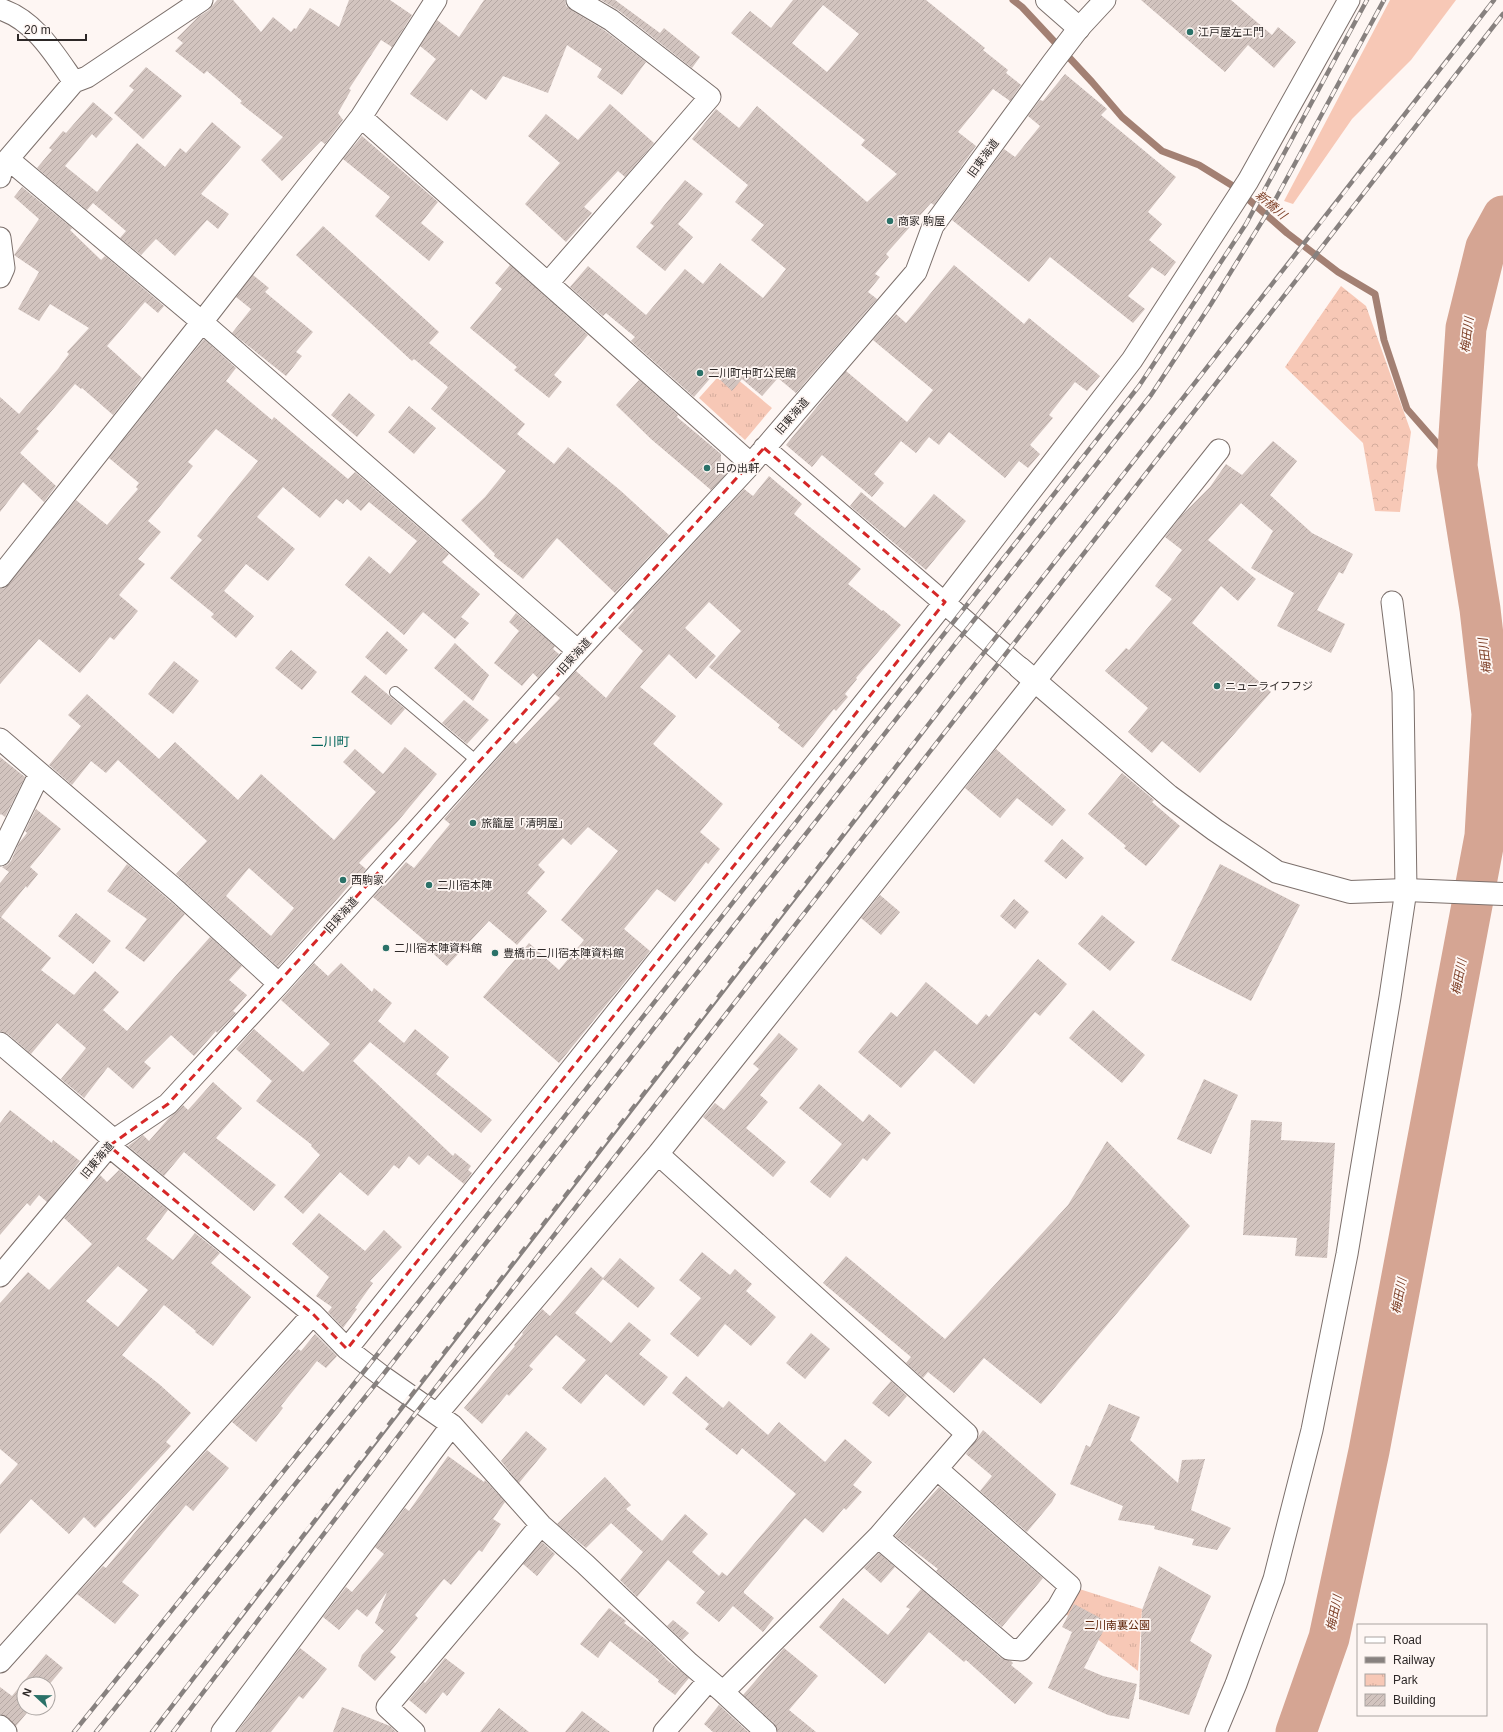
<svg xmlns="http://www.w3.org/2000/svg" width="1503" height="1732" viewBox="0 0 1503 1732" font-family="Helvetica,'Noto Sans JP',sans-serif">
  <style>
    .green { fill: #f7c8b6 }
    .forest { fill: url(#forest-crowns) }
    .park { fill: url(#park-tufts) }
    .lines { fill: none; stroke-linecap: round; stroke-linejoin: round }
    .stream { stroke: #a38073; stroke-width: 7 }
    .river { stroke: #d5a593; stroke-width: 41 }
    .building { fill: url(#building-hatch); fill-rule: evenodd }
    .lane-casing { stroke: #7c706c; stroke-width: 12 }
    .street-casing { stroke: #7c706c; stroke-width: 23 }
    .secondary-casing { stroke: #7c706c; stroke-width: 24 }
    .lane { stroke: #fff; stroke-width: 10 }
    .street { stroke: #fff; stroke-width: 21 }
    .secondary { stroke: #fff; stroke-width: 22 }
    .rail-casing { stroke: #87817f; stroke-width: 4.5 }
    .rail { stroke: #fef6f3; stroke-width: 3; stroke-dasharray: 9; stroke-linecap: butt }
    .marked { fill: none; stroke: #d62828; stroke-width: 3; stroke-dasharray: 8 5; stroke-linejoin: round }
    .poi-dot { fill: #2a7168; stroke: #fef6f3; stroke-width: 1.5 }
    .labels { text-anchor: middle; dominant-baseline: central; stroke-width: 3.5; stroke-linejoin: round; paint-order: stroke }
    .poi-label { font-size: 11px; fill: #2d2827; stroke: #fef6f3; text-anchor: start }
    .street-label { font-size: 11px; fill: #2d2827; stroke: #fef6f3 }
    .park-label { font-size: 11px; fill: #5f250a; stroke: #fef6f3 }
    .water-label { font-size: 12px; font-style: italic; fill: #7e4028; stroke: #fef6f3 }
    .quarter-label { font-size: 13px; fill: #05665c; stroke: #fef6f3 }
  </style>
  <defs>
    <pattern id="forest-crowns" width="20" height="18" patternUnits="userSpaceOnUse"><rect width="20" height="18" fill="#f7c8b6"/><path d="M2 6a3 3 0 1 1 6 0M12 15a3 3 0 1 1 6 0" fill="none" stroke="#d4ac9c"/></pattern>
    <pattern id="park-tufts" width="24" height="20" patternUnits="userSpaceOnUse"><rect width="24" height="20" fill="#f7c8b6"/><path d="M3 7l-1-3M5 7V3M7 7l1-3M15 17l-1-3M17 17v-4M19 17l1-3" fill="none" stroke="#d4ac9c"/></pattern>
    <pattern id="building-hatch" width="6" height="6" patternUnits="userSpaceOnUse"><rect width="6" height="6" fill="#d2c4bf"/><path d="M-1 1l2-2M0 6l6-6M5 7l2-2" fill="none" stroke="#b5a8a4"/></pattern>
  </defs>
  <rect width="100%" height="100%" fill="#fef6f3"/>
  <path class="green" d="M1390,0H1456L1411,60L1352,119L1293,204L1284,201Z"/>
  <path class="forest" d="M1341,286L1366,306L1411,432L1400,512L1375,511L1363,443L1285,367Z"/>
  <path class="park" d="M725,369L772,408L745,440L699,398Z
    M1070,1586L1142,1609L1138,1671L1058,1608Z"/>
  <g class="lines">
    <path class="stream" d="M1013,0L1022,7L1092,82L1122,117L1162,151L1199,165L1233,186L1287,233L1338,272L1375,294L1384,340L1407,409L1457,466"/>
    <path class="river" d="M1296,1732L1329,1638L1369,1451L1485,836L1492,714L1480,609L1457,466L1466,328L1486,247L1503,216"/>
  </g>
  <path class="building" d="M217,0H233L261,32L273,17L291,32L294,28L296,29L310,8L339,27L349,0H390L412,15L392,47L381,40L349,89L351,90L338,113L343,120L325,144L321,141L282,181L261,160L283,137L240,103L242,101L207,71L204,74L175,51L183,43L177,38L198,17L209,10Z
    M484,0H565L566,6L571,10L604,30L646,62L622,95L597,77L602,69L567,45L548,93L503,76L486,100L471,89L447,121L410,94L436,59L420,46L437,20L459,37Z
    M601,0H615L660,33L664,28L700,57L692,68L618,10Z
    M793,0H926L985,48L983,50L1008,70L1006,73L1021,85L1010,101L993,89L958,132L976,146L934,205L931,203L886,254L889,257L875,274L880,277L868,292L877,299L796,393L778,378L762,396L742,379L732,391L714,374L694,397L631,341L635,337L606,313L603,316L570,287L588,266L646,315L685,269L703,284L720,263L763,298L786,269L751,240L764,225L735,202L748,185L692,139L716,109L739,128L757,106L867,202L897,174L861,145L865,140L731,33L750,11L771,28ZM823,5L859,34L827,72L792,43Z
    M1141,0H1231L1272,35L1278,27L1296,42L1274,68L1248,45L1225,72Z
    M146,67L182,96L143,139L114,113L134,90L129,86Z
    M1065,74L1107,109L1101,115L1176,177L1148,212L1162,224L1149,240L1176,262L1165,276L1152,267L1128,296L1145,309L1133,323L1050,257L1029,282L952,220L1004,149L1015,157L1040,126L1028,116L1040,100L1043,101Z
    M93,102L113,119L96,138L92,134L65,166L97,192L137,143L165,167L180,148L186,153L212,122L241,147L201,194L229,214L218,229L207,220L175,256L156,239L141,255L120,238L126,231L93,203L87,210L37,168L52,150L49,148L63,131L66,133Z
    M610,104L654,143L625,177L618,171L584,207L592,213L566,242L525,204L560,163L528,136L546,114L578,140Z
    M362,136L438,202L421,223L444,242L429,261L375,216L390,197L343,159Z
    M685,180L703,194L678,224L693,237L665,271L636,247L654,226L650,223Z
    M22,187L72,228L70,230L101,260L105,256L164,306L158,313L145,302L107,346L142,378L113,415L82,388L81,389L75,384L36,429L39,431L20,453L56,486L44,502L23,482L0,512V397L19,414L58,369L69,354L67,352L89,328L50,304L39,321L18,309L39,272L14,255L39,219L14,197Z
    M323,226L439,332L429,343L525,424L517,434L554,464L568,447L621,491L669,535L615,593L557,538L523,579L494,556L495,554L461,520L485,497L506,471L431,409L448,387L414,359L412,361L296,255Z
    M510,265L588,335L554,375L562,382L549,398L514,370L517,367L470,328L502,289L495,283Z
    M954,265L1024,324L1029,318L1100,376L1087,391L1075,382L1049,415L1053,418L1030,445L1040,454L1028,468L1019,461L1005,478L949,432L939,445L929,437L916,453L901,441L874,474L884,483L872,497L822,455L812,467L786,445L846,371L907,422L933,390L873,340L896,314L906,323Z
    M253,275L269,288L265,292L313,332L296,352L302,356L286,376L232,333L251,309L236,297Z
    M204,339L236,368L226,381L272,420L274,417L348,479L355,472L449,554L442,562L480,594L461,617L469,623L455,639L423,612L404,635L345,585L369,556L390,574L417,541L369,502L361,511L347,499L343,504L336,499L320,518L283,487L257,517L295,549L268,581L246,564L224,591L254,616L236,638L211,617L214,614L170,578L202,540L197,536L258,461L216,429L188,462L193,466L148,521L161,532L138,559L145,564L119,595L138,611L114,640L110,637L80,673L39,639L0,684V589L5,588L9,584L76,500L107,525L138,489L136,487L139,483L109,458Z
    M639,380L678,415L677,417L721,454V469L726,474L711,490L651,439L616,405Z
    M349,393L375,415L357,437L331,415Z
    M409,406L436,428L414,454L388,432Z
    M1273,441L1297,461L1270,495L1312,533L1353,554L1343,574L1339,572L1317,610L1345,624L1331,653L1277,626L1294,593L1251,568L1273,531L1241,503L1208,540L1256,579L1238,601L1221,586L1192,623L1271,692L1200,773L1162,741L1152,753L1128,732L1148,708L1105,671L1126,648L1129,650L1172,599L1155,586L1182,550L1165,537L1182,515L1210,487L1226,464L1242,475Z
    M769,476L802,504L794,514L861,569L848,584L882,611L883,610L901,625L856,678L857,679L845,694L848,697L836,711L834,709L803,748L778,728L780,725L709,667L741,631L709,602L685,628L716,656L696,679L669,654L640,687L676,716L653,744L723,804L700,832L720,849L708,864L706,862L675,902L657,889L624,929L650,951L559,1063L483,997L529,943L559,970L584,940L561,920L618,851L588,827L571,845L563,838L538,865L545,872L527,893L547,911L517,945L489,921L447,966L427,948L430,945L373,897L384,885L385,886L406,862L414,868L450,824L444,819L513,741L516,744L560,698L555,694L576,671L606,698L643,651L618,628L634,610L633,609L744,489L753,496Z
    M861,492L905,528L934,494L966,521L926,570L850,506Z
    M516,613L555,646L553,649L559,654L538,678L533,673L522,686L494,663L519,631L509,622Z
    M387,631L408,650L386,675L365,657Z
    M455,643L489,675L473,701L434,668Z
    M291,650L317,672L302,690L275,668Z
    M174,661L199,681L173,714L148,694Z
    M365,675L405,709L391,725L351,692Z
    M87,694L159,759L175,742L238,800L261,774L334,840L376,792L343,762L355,749L383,774L405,747L437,774L399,820L359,863L366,869L355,882L353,881L278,967L176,874L207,841L118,760L106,773L91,761L72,785L49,765L81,726L68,715ZM249,868L294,908L271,936L226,896Z
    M464,700L489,720L467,744L442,723Z
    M996,749L1066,810L1052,826L1017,798L1000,818L965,788Z
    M0,757L25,777L5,817L1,814L0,815Z
    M1122,773L1154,800L1152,802L1180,826L1146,866L1124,848L1126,846L1088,814Z
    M36,809L61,829L30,867L38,874L27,888L26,886L1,917L51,958L41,970L74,995L95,971L119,992L103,1010L127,1031L210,937L242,966L229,980L247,995L233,1011L236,1013L217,1033L216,1031L194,1056L171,1035L144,1062L151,1068L133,1089L108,1067L84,1098L61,1079L86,1048L57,1023L31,1054L8,1034L0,1031V883L9,872L2,867L7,865L11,861L19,843L27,833L25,831Z
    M1062,839L1084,858L1066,879L1044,861Z
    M127,864L185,914L144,962L125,948L147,919L107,891Z
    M1220,864L1300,905L1251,1001L1171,960Z
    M880,895L900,912L881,935L861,918Z
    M1014,899L1029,912L1015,929L1000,916Z
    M76,913L111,941L93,964L58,936Z
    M1102,915L1135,942L1110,971L1078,944Z
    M1038,959L1067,984L1040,1016L1035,1012L974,1084L935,1050L901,1088L858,1052L891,1012L897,1017L926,982L977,1025L986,1014L989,1017Z
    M314,963L328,976L341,963L372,992L374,988L392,1003L378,1021L404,1043L415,1029L449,1057L436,1074L492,1120L481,1133L370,1042L353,1061L453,1156L455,1153L471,1166L468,1170L472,1173L464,1184L428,1155L419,1165L409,1156L399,1169L394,1165L368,1196L340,1172L303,1214L284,1197L320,1155L311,1146L312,1145L256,1101L272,1081L236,1049L254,1029L303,1072L330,1044L281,1000Z
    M1093,1010L1145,1055L1122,1083L1069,1038Z
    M779,1033L798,1049L760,1095L768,1102L746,1128L786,1162L773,1177L703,1117L715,1103L724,1110L759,1069L753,1064Z
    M1204,1079L1238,1095L1211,1154L1177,1139Z
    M213,1082L242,1108L216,1138L276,1185L254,1211L184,1152L164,1176L128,1146L143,1135L149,1141L168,1119L183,1105L188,1110Z
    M819,1084L863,1122L869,1114L891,1133L867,1161L863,1158L830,1198L810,1182L842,1144L799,1108Z
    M10,1110L52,1143L53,1140L80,1161L47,1202L39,1195L30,1206L27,1203L0,1235V1123Z
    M1251,1120L1282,1122L1281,1140L1335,1143L1327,1258L1295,1256L1297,1238L1243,1235Z
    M1107,1141L1190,1226L1041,1404L984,1358L954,1393L928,1372L923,1378L906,1363L911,1357L823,1283L846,1256L945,1339L1068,1205Z
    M119,1170L168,1210L146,1239L173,1260L195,1233L220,1253L211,1263L251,1297L213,1346L195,1332L196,1331L164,1305L122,1355L159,1384L191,1413L166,1442L171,1446L95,1528L84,1517L69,1534L31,1499L0,1534V1485L18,1464L0,1449V1303L28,1272L49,1290L92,1244L64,1218L100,1175L107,1182ZM118,1266L148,1290L118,1327L86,1301Z
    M319,1213L365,1251L384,1230L402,1247L370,1281L373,1283L355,1308L357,1309L343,1328L328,1312L332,1307L316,1296L329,1277L292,1244Z
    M702,1252L730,1275L735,1269L752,1284L746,1291L776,1317L751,1346L725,1324L698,1357L670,1334L701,1298L679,1280Z
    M620,1258L655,1288L638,1308L603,1279L575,1313L611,1343L629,1322L651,1340L639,1354L668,1377L644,1406L606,1374L581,1404L562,1388L586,1360L556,1335L529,1366L533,1369L509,1396L507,1394L482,1424L464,1408L515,1346L514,1345L523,1334L522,1333L542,1309L550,1316L591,1267L603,1278Z
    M811,1333L830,1349L805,1379L786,1363Z
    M315,1334L337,1356L326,1368L317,1361L281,1406L283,1408L256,1442L232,1422L298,1349L301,1351Z
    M686,1376L723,1408L729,1401L768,1435L779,1422L825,1462L845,1439L872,1462L853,1485L862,1492L846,1510L844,1508L823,1533L805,1518L744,1591V1593L774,1618L763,1632L733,1606L719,1622L696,1603L705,1592L668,1560L637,1597L620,1580L643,1552L611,1523L586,1548L557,1524L605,1477L631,1505L626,1509L662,1541L685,1514L708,1534L692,1552L719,1576L722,1572L727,1576L796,1494L742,1448L737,1455L705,1429L709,1424L672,1393Z
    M891,1381L907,1396L889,1417L872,1403Z
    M1109,1404L1140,1417L1130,1440L1178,1483L1182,1460L1205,1459L1191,1510L1231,1528L1217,1550L1192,1545L1194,1539L1154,1529L1155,1526L1118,1520L1123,1506L1070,1484L1086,1445L1090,1447Z
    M983,1430L1056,1494L1052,1502L1027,1532L980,1491L992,1476L966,1454Z
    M526,1431L547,1449L519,1483L501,1461Z
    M207,1450L229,1468L193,1511L186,1505L122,1582L139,1595L115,1624L77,1594L103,1566L106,1568L160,1502Z
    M448,1456L484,1482L485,1480L505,1502L493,1519L501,1524L482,1552L479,1550L451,1585L444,1579L415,1615L418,1618L390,1652L396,1657L375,1681L358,1666L362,1655L384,1631L375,1623L387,1592L367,1617L357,1609L339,1630L323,1617L346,1587L352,1592L384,1554L375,1547L405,1508L409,1511Z
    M939,1487L1043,1578L1002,1627L936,1571L938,1569L895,1536Z
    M542,1542L555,1554L537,1576L523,1564Z
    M879,1553L895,1567L881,1583L864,1568Z
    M1159,1566L1211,1596L1190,1641L1212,1655L1189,1715L1139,1699L1142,1610Z
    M921,1589L1001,1658L1011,1661L1013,1663L1011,1665L1033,1683L1015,1704L966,1660L964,1662L929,1632L885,1684L819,1627L843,1598L888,1635L910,1609L906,1607Z
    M1074,1604L1108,1622L1084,1668L1103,1676L1137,1684L1129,1719L1108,1715L1048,1688L1072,1632L1062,1627Z
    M609,1608L626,1621L624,1623L652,1644L667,1660L689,1678L675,1695L658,1682L659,1680L610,1641L598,1658L580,1644Z
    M673,1620L689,1633L682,1640L667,1626Z
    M300,1648L327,1669L303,1699L299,1696L271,1732H237Z
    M784,1648L818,1676L789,1710L816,1732H778L774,1723L743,1695Z
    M46,1654L63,1668L48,1686V1684H24V1708H31L16,1726L8,1718L0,1714V1687L12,1696Z
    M445,1658L465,1673L447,1696L443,1692L426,1714L409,1700L424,1682L425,1683Z
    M719,1705L748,1732H713L704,1724Z
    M342,1707L390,1726L396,1732H333Z
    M499,1708L529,1732H480Z
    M582,1711L610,1732H565Z"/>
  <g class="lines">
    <defs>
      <path id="lane" d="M395,692L478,762"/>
      <path id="street" d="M0,9C35,20 55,55 74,82L8,159L2,169L0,177
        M74,82L87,77L202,0
        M361,117L751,464
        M8,159L202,322L578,651
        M0,238L4,268L0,277
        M548,283L710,97L611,20L577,0
        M764,448L1020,668
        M0,577L202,322L361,117L436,0
        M0,739L177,891L279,984
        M0,855L35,783L41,774
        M0,1043L114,1140
        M109,1146L313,1314L347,1349L382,1376L452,1425L541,1525L585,1564L689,1663L723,1692L766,1732
        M658,1154L967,1434L878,1537L723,1692
        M0,1276L114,1140L168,1104L279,984L578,651L751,464L916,272L933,226L1053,62L1079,28L1105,0
        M347,1349L945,602L1132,360L1248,181L1349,0
        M437,1414L658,1154L1219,450
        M878,1537L1009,1649L1021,1650L1058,1607L1070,1586L937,1469
        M0,1662L313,1314
        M0,1726L6,1732
        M222,1732L452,1425
        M414,1732L387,1707L541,1525
        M664,1732L709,1680
        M1216,1732L1236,1684L1274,1579L1312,1430L1347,1254L1390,997L1406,890L1403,692L1392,602"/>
      <path id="secondary" d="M1047,0L1079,28
        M1020,668L1169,796L1215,830L1277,872L1350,892L1406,890L1503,894"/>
    </defs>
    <use href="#lane" class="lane-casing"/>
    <use href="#street" class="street-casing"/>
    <use href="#secondary" class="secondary-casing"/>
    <use href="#lane" class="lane"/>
    <use href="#street" class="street"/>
    <use href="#secondary" class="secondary"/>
    <defs>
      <path id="rail" d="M74,1732L369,1365L1139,386L1246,224L1367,0
        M96,1732L382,1376L772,877L1151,395L1211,304L1274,202L1384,0
        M152,1732C424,1376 697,1021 972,668C1145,445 1321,224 1494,0
        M173,1732L412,1418L1503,14"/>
    </defs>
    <use href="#rail" class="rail-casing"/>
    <use href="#rail" class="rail"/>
  </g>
  <path class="marked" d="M764,448L945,602L347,1349L313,1314L109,1146L168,1104Z"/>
  <g class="poi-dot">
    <circle cx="1190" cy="32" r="4"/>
    <circle cx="890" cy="221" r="4"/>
    <circle cx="700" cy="373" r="4"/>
    <circle cx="707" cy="468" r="4"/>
    <circle cx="1217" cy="686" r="4"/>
    <circle cx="473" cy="823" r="4"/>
    <circle cx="343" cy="880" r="4"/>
    <circle cx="429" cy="885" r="4"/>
    <circle cx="386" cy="948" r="4"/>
    <circle cx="495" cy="953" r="4"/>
  </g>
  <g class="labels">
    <g class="poi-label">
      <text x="1198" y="32">江戸屋左エ門</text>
      <text x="898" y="221">商家 駒屋</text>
      <text x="708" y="373">二川町中町公民館</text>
      <text x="715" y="468">日の出軒</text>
      <text x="1225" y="686">ニューライフフジ</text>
      <text x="481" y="823">旅籠屋「清明屋」</text>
      <text x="351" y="880">西駒家</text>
      <text x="437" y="885">二川宿本陣</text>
      <text x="394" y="948">二川宿本陣資料館</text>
      <text x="503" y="953">豊橋市二川宿本陣資料館</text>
    </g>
    <g class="street-label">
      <text transform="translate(983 158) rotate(-54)">旧東海道</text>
      <text transform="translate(792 416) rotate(-49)">旧東海道</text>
      <text transform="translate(574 656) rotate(-48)">旧東海道</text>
      <text transform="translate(341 915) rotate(-48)">旧東海道</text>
      <text transform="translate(97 1160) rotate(-50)">旧東海道</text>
    </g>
    <g class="park-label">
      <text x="1117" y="1625">二川南裏公園</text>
    </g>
    <g class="water-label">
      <text transform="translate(1271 205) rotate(41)">新橋川</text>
      <text transform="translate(1467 335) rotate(-83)">梅田川</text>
      <text transform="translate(1485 656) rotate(-97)">梅田川</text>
      <text transform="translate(1459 977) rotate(-79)">梅田川</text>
      <text transform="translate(1399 1296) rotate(-79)">梅田川</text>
      <text transform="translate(1334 1613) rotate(-78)">梅田川</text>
    </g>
    <g class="quarter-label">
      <text x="330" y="741">二川町</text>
    </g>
  </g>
  <rect x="1357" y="1624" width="130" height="92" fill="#fef6f3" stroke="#aaa4a1"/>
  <rect x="1365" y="1637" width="20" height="6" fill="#ffffff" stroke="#aaa4a1"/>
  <text x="1393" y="1644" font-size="12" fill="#2d2827">Road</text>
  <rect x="1365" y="1657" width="20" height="6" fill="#87817f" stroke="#aaa4a1"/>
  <text x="1393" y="1664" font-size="12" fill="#2d2827">Railway</text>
  <rect x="1365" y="1674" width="20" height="12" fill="url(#park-tufts)" stroke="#aaa4a1"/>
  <text x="1393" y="1684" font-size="12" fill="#2d2827">Park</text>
  <rect x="1365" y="1694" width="20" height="12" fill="url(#building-hatch)" stroke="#aaa4a1"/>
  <text x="1393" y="1704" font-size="12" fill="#2d2827">Building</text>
  <g transform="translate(36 1696) rotate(292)"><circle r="19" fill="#fef6f3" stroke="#aaa4a1"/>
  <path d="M0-3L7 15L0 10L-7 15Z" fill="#2a7168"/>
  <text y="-6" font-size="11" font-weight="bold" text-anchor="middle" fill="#2d2827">N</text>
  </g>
  <path d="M18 34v6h68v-6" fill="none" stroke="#2d2827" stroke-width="2"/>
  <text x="24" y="34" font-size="12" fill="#2d2827" stroke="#fef6f3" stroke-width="3" paint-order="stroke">20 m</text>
</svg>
